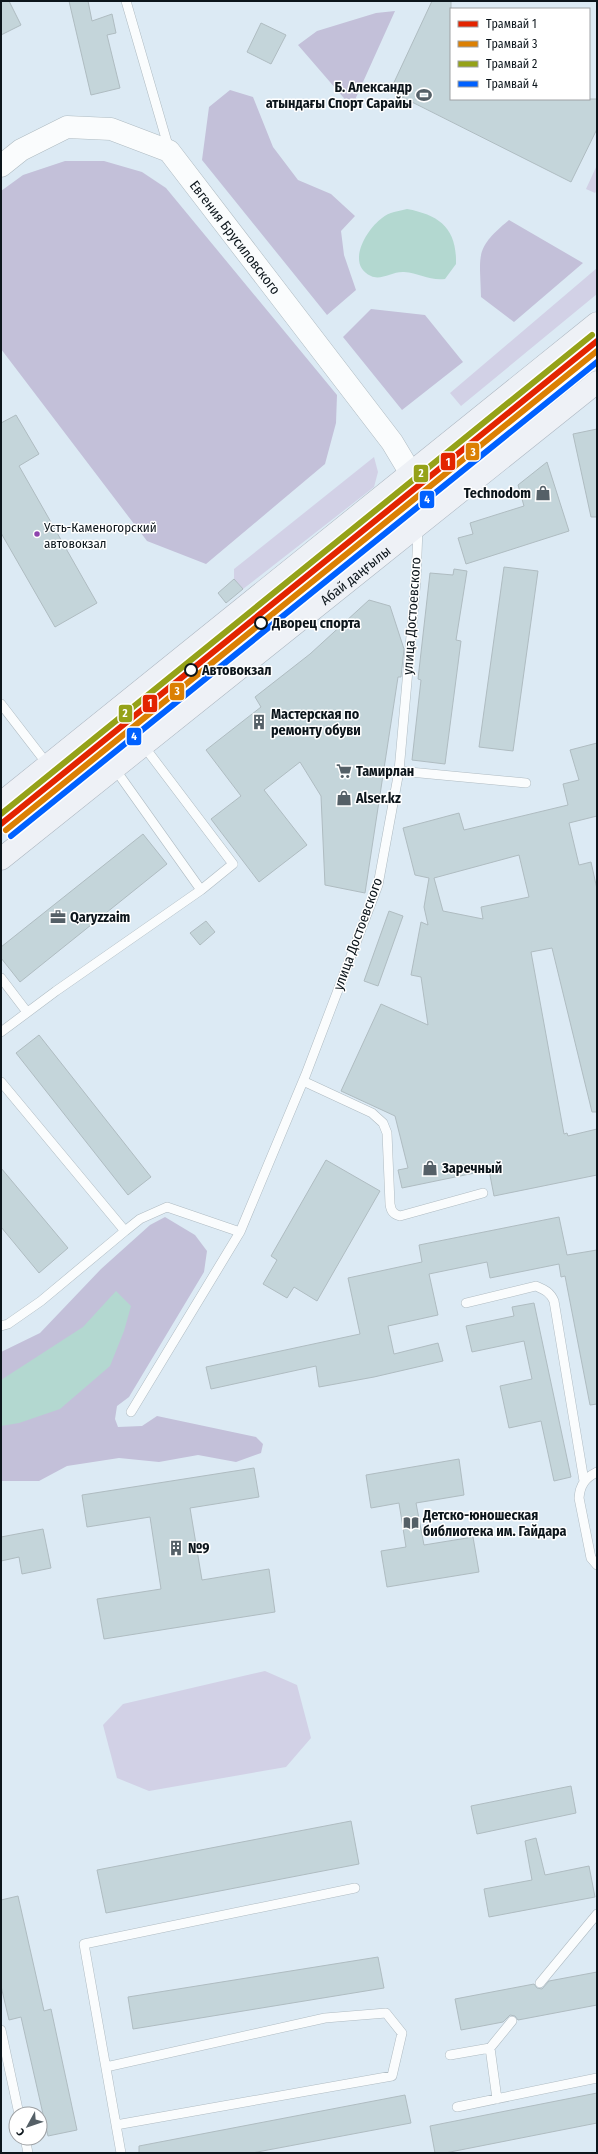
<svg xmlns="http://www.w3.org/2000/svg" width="598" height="2154" viewBox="0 0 598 2154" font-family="'Fira Sans Condensed',sans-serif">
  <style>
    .green { fill: #d2d1e6 }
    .forest { fill: #c3c0d9 }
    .water { fill: #b3d8d0 }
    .building { fill: #c4d5da; stroke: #afbcc1; fill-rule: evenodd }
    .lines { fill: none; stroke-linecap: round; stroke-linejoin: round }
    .service-casing { stroke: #afbbc2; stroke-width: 10 }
    .tertiary-casing { stroke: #afbbc2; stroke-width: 23 }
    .primary-casing { stroke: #adb6c0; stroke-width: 23 }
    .service { stroke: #fafcfd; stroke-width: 9 }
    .tertiary { stroke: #fafcfd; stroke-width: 22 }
    .primary { stroke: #eef1f6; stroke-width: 22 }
    .tram-1-casing { stroke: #fff; stroke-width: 9 }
    .tram-2-casing { stroke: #fff; stroke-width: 9 }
    .tram-3-casing { stroke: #fff; stroke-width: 9 }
    .tram-4-casing { stroke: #fff; stroke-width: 9 }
    .tram-1 { stroke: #e32400; stroke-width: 6 }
    .tram-2 { stroke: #db8004; stroke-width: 6 }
    .tram-3 { stroke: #95a218; stroke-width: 6 }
    .tram-4 { stroke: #0061ff; stroke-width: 6 }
    .bus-dot { fill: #8e44ad; stroke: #fff; stroke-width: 1.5 }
    .stop-dot { fill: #fff; stroke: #0c151b; stroke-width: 2 }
    .labels { text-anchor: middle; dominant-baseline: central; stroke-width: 3; stroke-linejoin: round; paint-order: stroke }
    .bus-label { font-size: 13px; fill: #0c151b; stroke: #fff; text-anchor: start }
    .poi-label { font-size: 14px; font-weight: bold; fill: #0c151b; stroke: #fff; text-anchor: start }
    .street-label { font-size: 14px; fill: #0c151b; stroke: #fff }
    .stop-label { font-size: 14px; font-weight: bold; fill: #0c151b; stroke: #fff; text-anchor: start }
    .line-badge { stroke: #fff; stroke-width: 1.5 }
    .badge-label { font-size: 11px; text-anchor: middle; font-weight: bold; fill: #fff }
  </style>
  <rect width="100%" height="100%" fill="#dceaf4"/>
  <path class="green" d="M597,165V190L595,193L586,189Z
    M597,268V294L461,406L450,393Z
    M374,457L378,472L374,487L243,589L234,579V569Z
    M265,1671L297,1685L311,1738L286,1767L149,1791L117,1778L103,1725L123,1704Z"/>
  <path class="forest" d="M395,11L354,102L349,104L298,45L317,31L376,13Z
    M230,90L253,97L273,147L298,180L331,194L355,216L341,231L344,255L356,290L327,315L202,160L209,107Z
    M65,161H104L142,172L166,188L337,395L336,423L325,464L206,564L147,541L1,349V191L23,175Z
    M509,220L583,263L514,322L481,297C480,254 474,249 509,220Z
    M371,309L425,315L463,362L402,410L343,337Z
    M165,1217L195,1235L207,1251L204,1272L129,1397L117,1406L115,1419L118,1427L142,1426L157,1416L256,1437L263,1444L261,1453L236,1462L198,1455L159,1462L119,1458L67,1466L39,1481H1V1352L40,1333L101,1269L150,1225Z"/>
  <path class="water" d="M407,209C440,215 457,229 456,264L445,279C430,281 419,273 404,272C393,271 381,281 371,276C345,264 367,229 382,218C389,212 399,211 407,209Z
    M116,1291L131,1306L124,1331L110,1366L60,1409L19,1423L1,1426V1380L83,1327Z"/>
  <path class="building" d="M1,1H9L21,25L1,35Z
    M69,1H88L92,21L112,14L116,33L107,35L120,88L91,95Z
    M432,1H451V99H597V129L571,182L390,91Z
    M261,23L286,35L271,64L247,52Z
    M16,415L39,454L19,466L97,603L55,627L1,533V423Z
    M597,429V517H591L573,434Z
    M547,462L569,531L466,564L458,538L473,534L470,523L524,506L518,485Z
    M504,567L538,571L513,751L479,747Z
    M454,569L467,571L456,640L461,641L445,764L412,760L421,680L418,679L430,573L453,575Z
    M234,579L243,589L226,603L218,593Z
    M369,600L390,606L404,649L401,677H398L365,893L325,885L321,796L300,762L264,790L307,845L259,882L211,819L241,796L206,750L261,707L255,697L310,654Z
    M597,743V816L569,823L579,865L591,862L597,889V1112H592L552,948L531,952L564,1134L567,1133L568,1136L597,1129V1175L494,1196L489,1170L402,1188L398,1170L408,1168L395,1116L341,1091L381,1004L428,1025L421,977L411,975L421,922L428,925L424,907L429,878L415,875L403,828L459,813L464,830L568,805L563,784L579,780L570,750ZM519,855L529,897L481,907L483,919L443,911L434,878Z
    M143,834L167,864L20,982L1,958V947Z
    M389,911L403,916L378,986L364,981Z
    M206,921L215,932L200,945L190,933Z
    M39,1035L151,1177L128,1195L16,1053Z
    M326,1160L380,1191L317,1301L294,1287L287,1298L263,1284L277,1260L271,1256Z
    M1,1168L68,1248L39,1273L1,1227Z
    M559,1217L567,1255L597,1250V1404L590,1405L565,1276L561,1277L559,1264L490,1278L487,1262L429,1274L438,1315L388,1326L394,1354L438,1343L443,1361L374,1377L319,1387L316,1366L211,1389L206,1367L360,1334L348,1278L422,1262L419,1245Z
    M534,1303L571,1477L554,1481L541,1421L509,1428L500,1386L532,1379L524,1341L472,1352L466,1326L514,1316L512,1307Z
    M459,1459L464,1495L416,1503L424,1545L473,1537L479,1572L387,1587L381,1551L406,1547L399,1503L371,1508L366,1475Z
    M254,1468L259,1497L190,1508L202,1580L269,1569L275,1612L104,1639L97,1599L161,1589L150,1517L87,1527L82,1495Z
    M43,1529L51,1568L22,1574L19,1557L1,1561V1537Z
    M571,1786L576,1813L477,1834L471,1806Z
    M351,1821L359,1864L106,1913L97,1870Z
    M536,1838L545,1875L589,1866L595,1897L489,1917L484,1889L532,1880L525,1841Z
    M18,1896L44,2011L51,2009L77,2130L48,2136L21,2017L9,2020L1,1986V1900Z
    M378,1957L384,1988L133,2029L128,1997Z
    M597,1972V2005L518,2020L515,2016L510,2015L503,2022L461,2030L455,1999L534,1984L537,1988L542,1989L549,1981Z
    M597,2093V2123L445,2153H435L430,2126Z
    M405,2095L411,2123L252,2153H139V2146Z"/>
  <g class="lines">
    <defs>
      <path id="service" d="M126,1L169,149
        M1,704L48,765
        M143,745L233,864L201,890
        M399,771L526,783
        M1,978L27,1012
        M1,1032L56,991L201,890L115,769
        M303,1081L372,1113L383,1123L387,1133L390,1204C391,1211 393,1214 400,1216L483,1193
        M1,1082L125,1231L41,1301L8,1324L1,1326
        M125,1231L140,1219L167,1207L240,1232
        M466,1303L536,1286C545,1290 550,1292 554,1301L584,1481
        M131,1412L240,1232L306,1074L378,885L399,771L416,580L418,528
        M597,1472C585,1478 580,1485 579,1498L591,1558L597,1565
        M540,1983L597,1914
        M1,2030L19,2114
        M490,2048L497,2099
        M450,2055L490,2048L512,2021
        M106,2067L325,2018L386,2013L402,2033L392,2076L116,2125
        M457,2107L597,2078
        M25,2138L28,2153
        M121,2153L84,1944L355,1888"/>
      <g id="tertiary">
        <path id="s1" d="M1,166L21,150L67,127L111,129L169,151L392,442L410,472L419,523"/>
      </g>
      <g id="primary">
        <path d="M1,803L597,323"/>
        <path id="s2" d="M1,859L597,382"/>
      </g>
    </defs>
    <use href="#service" class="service-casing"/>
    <use href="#tertiary" class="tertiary-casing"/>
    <use href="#primary" class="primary-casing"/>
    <use href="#service" class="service"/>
    <use href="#tertiary" class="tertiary"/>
    <use href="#primary" class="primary"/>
    <defs>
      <path id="tram-1" d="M1,824L597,341"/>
      <path id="tram-2" d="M6,830L597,351"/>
      <path id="tram-3" d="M1,814L592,335"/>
      <path id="tram-4" d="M11,836L597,362"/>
    </defs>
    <use href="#tram-1" class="tram-1-casing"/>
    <use href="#tram-2" class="tram-2-casing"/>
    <use href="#tram-3" class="tram-3-casing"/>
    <use href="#tram-4" class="tram-4-casing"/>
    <use href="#tram-1" class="tram-1"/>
    <use href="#tram-2" class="tram-2"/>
    <use href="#tram-3" class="tram-3"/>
    <use href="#tram-4" class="tram-4"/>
  </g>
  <defs>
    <symbol id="stadium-bare" viewBox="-9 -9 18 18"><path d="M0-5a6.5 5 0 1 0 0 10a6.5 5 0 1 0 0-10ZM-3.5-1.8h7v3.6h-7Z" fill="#556067" stroke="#fff" stroke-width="2.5" paint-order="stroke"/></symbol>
    <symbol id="shop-bare" viewBox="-9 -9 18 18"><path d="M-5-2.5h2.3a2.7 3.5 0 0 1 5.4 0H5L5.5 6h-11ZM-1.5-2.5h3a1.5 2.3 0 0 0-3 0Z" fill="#556067" stroke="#fff" stroke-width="2.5" paint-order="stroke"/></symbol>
    <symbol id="building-bare" viewBox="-9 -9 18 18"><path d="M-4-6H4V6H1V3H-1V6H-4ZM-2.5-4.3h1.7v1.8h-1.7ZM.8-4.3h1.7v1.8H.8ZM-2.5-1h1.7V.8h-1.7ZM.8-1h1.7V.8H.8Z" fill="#556067" stroke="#fff" stroke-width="2.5" paint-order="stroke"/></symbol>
    <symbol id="supermarket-bare" viewBox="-9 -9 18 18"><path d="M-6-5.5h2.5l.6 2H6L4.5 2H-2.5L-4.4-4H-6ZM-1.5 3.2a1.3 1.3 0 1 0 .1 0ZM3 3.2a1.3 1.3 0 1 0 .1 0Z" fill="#556067" stroke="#fff" stroke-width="2.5" paint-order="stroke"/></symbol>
    <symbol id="office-bare" viewBox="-9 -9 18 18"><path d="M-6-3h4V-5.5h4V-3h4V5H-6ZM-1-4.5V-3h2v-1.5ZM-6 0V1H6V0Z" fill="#556067" stroke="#fff" stroke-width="2.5" paint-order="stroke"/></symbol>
    <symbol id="library-bare" viewBox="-9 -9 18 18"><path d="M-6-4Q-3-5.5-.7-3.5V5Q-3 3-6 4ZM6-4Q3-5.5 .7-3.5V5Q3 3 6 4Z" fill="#556067" stroke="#fff" stroke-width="2.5" paint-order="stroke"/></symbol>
  </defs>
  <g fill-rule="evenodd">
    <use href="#stadium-bare" x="413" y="84" width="22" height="22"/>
    <use href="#shop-bare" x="532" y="482" width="22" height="22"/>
    <use href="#building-bare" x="248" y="711" width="22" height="22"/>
    <use href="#supermarket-bare" x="333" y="760" width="22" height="22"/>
    <use href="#shop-bare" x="333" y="787" width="22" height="22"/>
    <use href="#office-bare" x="47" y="906" width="22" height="22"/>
    <use href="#shop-bare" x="419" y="1157" width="22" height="22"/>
    <use href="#library-bare" x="400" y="1512" width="22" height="22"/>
    <use href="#building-bare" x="165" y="1537" width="22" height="22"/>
  </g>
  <circle class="bus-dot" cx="37" cy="534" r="3.5"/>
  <g class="stop-dot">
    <circle cx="261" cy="623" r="6"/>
    <circle cx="191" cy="670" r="6"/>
  </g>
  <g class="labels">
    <g class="bus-label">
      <text x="44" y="527">Усть-Каменогорский<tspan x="44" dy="16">автовокзал</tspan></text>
    </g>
    <g class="poi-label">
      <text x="412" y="87" text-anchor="end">Б. Александр<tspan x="412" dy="16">атындағы Спорт Сарайы</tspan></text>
      <text x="531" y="493" text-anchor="end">Technodom</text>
      <text x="271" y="714">Мастерская по<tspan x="271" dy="16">ремонту обуви</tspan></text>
      <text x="356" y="771">Тамирлан</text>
      <text x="356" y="798">Alser.kz</text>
      <text x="70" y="917">Qaryzzaim</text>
      <text x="442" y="1168">Заречный</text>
      <text x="423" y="1515">Детско-юношеская<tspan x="423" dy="16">библиотека им. Гайдара</tspan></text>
      <text x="188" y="1548">№9</text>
    </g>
    <g class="street-label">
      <text stroke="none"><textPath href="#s1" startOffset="292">Евгения Брусиловского</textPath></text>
      <text stroke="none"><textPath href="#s2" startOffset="454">Абай даңғылы</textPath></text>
      <text transform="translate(412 616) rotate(-86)">улица Достоевского</text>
      <text transform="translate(358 934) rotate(-70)">улица Достоевского</text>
    </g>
    <g class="stop-label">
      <text x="272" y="623">Дворец спорта</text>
      <text x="202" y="670">Автовокзал</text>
    </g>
  </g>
  <g class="line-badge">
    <rect x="465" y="442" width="15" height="19" rx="4" fill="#db8004"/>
    <rect x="440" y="452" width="16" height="19" rx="4" fill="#e32400"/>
    <rect x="413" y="464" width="16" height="19" rx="4" fill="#95a218"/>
    <rect x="419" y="490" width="16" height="19" rx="4" fill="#0061ff"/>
    <rect x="169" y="682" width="16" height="19" rx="4" fill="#db8004"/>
    <rect x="142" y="694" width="16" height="19" rx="4" fill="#e32400"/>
    <rect x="118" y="704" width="15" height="19" rx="4" fill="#95a218"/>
    <rect x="126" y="727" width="16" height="19" rx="4" fill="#0061ff"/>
  </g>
  <g class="badge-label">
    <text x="473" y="456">3</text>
    <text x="448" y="466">1</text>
    <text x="421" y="477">2</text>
    <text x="427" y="503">4</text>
    <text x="177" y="695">3</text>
    <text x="150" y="707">1</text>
    <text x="125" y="717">2</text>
    <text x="134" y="740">4</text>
  </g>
  <rect width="598" height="2154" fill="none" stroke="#0c151b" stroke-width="4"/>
  <rect x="450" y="8" width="140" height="92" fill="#ffffff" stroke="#9ea1a4"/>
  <rect x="458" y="21" width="20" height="6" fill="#e32400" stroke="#9ea1a4"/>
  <text x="486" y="28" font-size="12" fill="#0c151b">Трамвай 1</text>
  <rect x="458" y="41" width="20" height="6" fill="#db8004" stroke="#9ea1a4"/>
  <text x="486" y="48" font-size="12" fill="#0c151b">Трамвай 3</text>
  <rect x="458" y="61" width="20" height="6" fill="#95a218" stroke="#9ea1a4"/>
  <text x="486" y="68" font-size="12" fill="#0c151b">Трамвай 2</text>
  <rect x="458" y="81" width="20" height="6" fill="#0061ff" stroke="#9ea1a4"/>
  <text x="486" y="88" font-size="12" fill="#0c151b">Трамвай 4</text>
  <g transform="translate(28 2126) rotate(230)"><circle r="19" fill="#ffffff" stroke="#9ea1a4"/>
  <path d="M0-3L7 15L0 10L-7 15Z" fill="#556067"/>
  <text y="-6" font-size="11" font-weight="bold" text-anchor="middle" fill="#0c151b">С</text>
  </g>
</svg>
